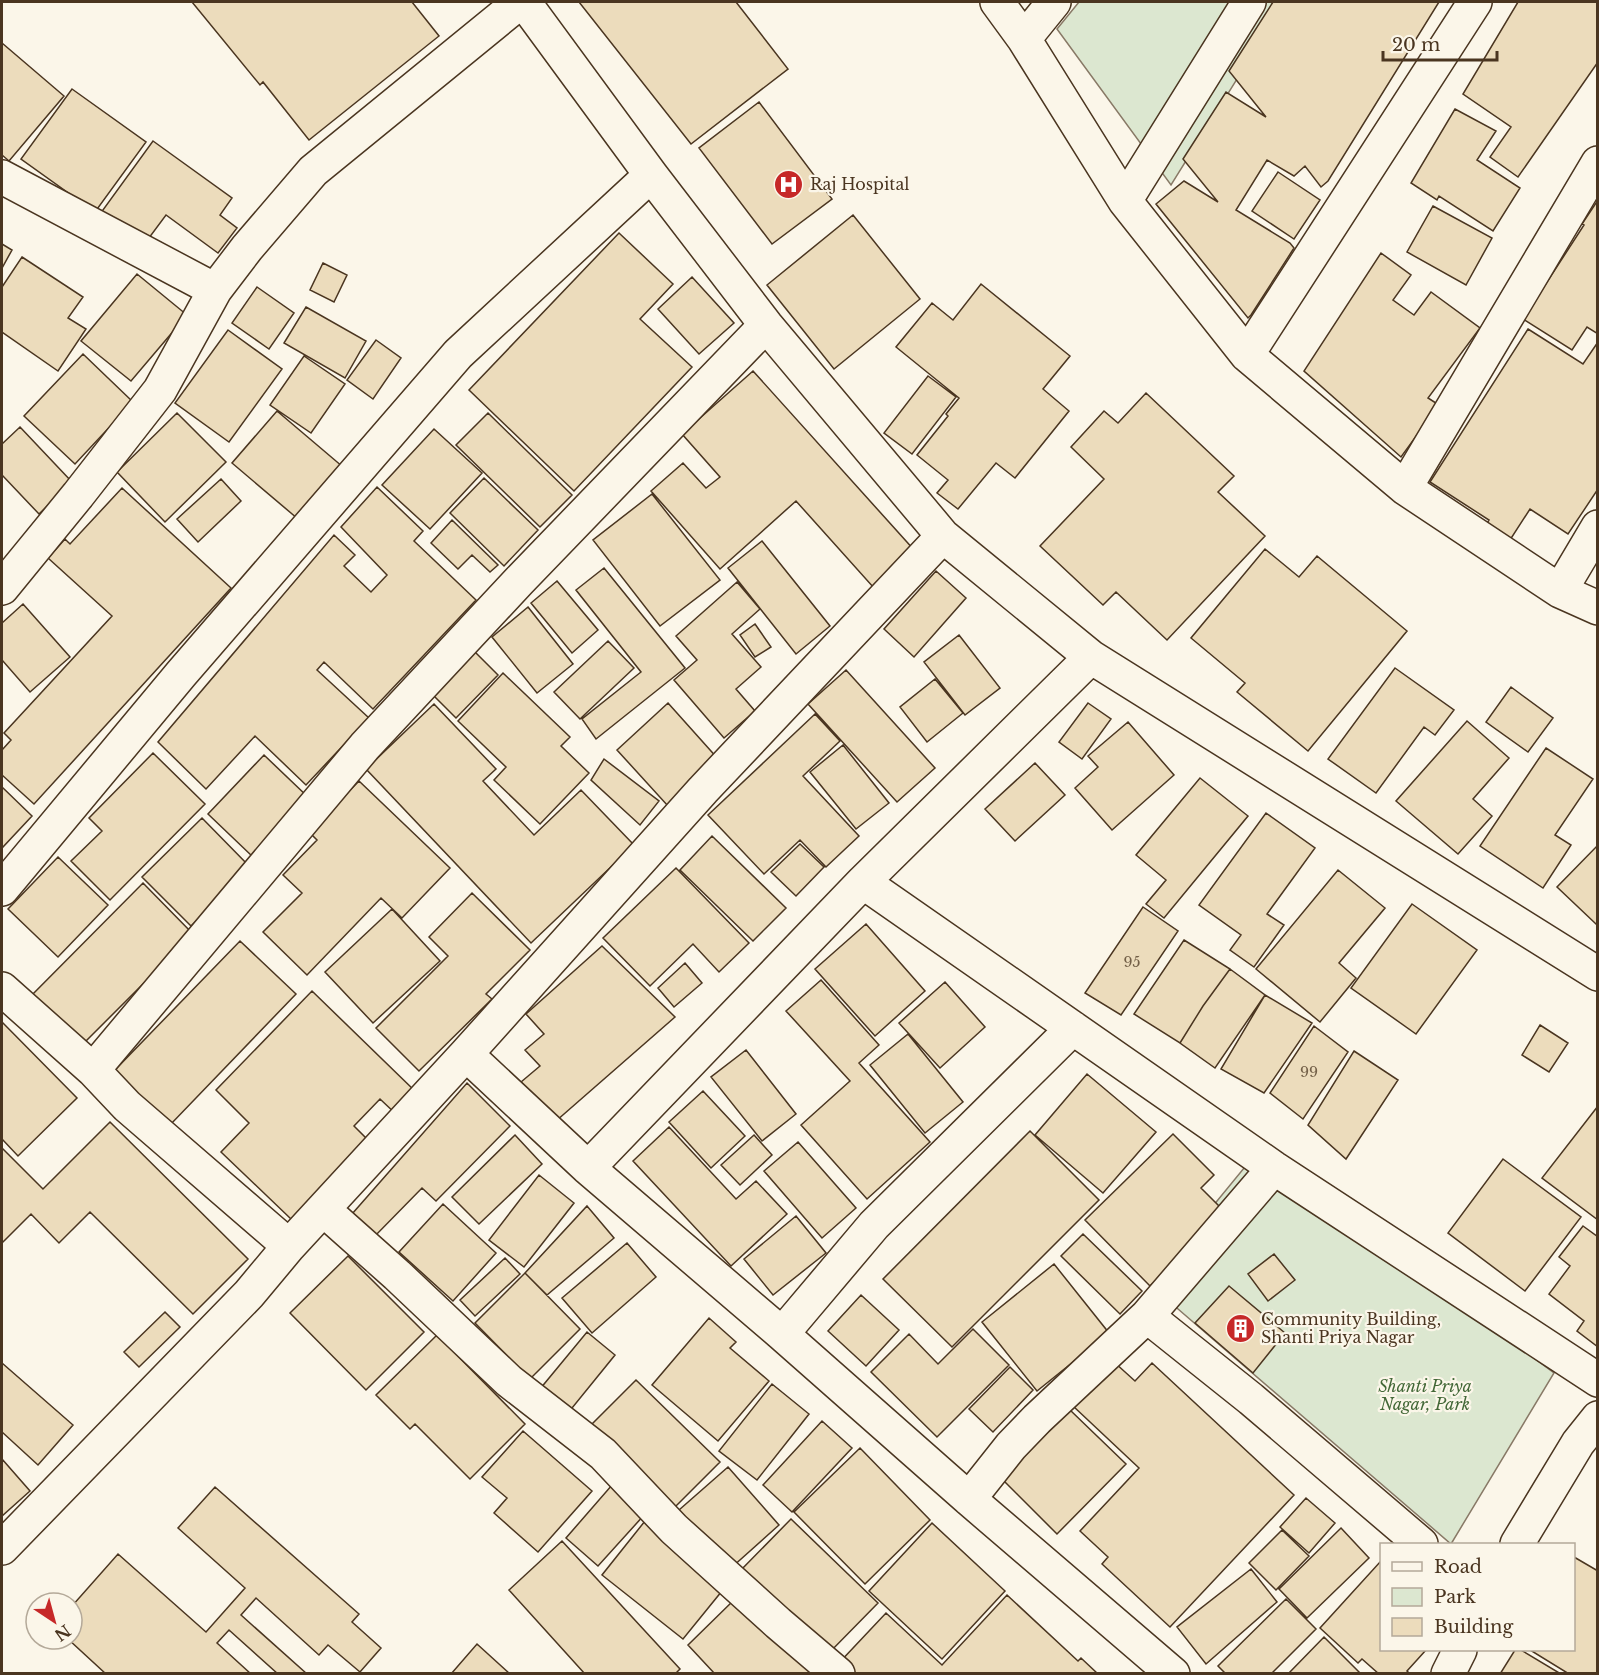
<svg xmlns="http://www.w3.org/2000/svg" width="1599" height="1675" viewBox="0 0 1599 1675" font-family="'Libre Baskerville',serif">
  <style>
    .green { fill: #dce7d0; stroke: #887966; stroke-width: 1.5 }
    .building { fill: #ecdcbc; stroke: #4a3520; stroke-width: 1.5 }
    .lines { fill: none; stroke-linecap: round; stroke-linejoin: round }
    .minor-casing { stroke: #4a3520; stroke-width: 36 }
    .minor { stroke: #fbf6e9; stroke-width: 33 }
    .labels { text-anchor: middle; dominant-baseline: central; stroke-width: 4.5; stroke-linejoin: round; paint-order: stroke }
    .number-label { font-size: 14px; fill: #725f47 }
    .poi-label { font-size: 16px; fill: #4a3520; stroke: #fbf6e9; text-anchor: start }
    .park-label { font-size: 16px; font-style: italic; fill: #436837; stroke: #fbf6e9 }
  </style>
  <rect width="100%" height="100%" fill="#fbf6e9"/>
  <path class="green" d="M1079,2H1285L1171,185L1057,29Z
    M1258,1151L1554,1373L1451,1544L1149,1284Z"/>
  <path class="building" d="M192,2H412L439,36L309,140L263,82L260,85Z
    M579,2H736L788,69L691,144Z
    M1273,2H1439L1328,181L1321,187L1305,166L1294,176L1267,160L1236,210L1290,243L1294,248L1251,315L1248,318L1156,204L1184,181L1218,202L1183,159L1226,92L1266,117L1229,71Z
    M1518,2H1598V62L1518,177L1490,157L1511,127L1463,94Z
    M2,43L64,96L9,161L2,155Z
    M72,89L146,142L95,212L21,159Z
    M759,102L832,199L772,244L699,148Z
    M1455,109L1496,131L1477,160L1520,188L1493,231L1439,196L1437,200L1411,183Z
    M153,141L232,198L220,215L237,228L218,253L166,215L143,246L100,214Z
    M1278,172L1320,200L1294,239L1252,211Z
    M1598,200V334L1587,327L1572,350L1523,319L1584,225L1582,224Z
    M1433,206L1492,238L1466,285L1407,252Z
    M853,215L920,299L834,369L767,285Z
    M619,233L673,284L640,319L692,367L574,491L469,390Z
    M2,244L12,250L2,268Z
    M1381,253L1411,275L1393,300L1414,315L1431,292L1480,328L1428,398L1439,405L1401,457L1304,371Z
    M22,257L83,297L68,318L86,329L58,371L2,332V287Z
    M323,263L347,275L334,302L310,290Z
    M137,274L187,315L131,381L81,341Z
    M692,277L734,323L699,354L658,309Z
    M981,284L1070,356L1043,389L1069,411L1015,478L996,463L958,509L937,493L948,480L917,455L948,416L946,414L959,398L896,347L932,303L953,320Z
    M257,287L294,313L269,349L232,323Z
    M306,307L366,341L345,378L284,343Z
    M1528,329L1583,364L1598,342V489L1568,534L1530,509L1510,540L1486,525L1489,520L1430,482Z
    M228,330L282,369L229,442L175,403Z
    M376,340L401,358L373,399L347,380Z
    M83,354L133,402L75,464L24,416Z
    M304,356L345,384L311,433L270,405Z
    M753,371L915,551L874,588L796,501L720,569L651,491L683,463L706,488L720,477L682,434Z
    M928,376L956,397L912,454L884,433Z
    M1146,393L1234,476L1218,492L1265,536L1167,640L1116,592L1103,605L1040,546L1104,479L1071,447L1104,411L1118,423Z
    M277,411L343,467L298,519L232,463Z
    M177,413L226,462L165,522L117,472Z
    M488,413L572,495L540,527L456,445Z
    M20,427L72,482L39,514L2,475V444Z
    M434,429L482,473L430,529L382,485Z
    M484,478L538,530L504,566L450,513Z
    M221,479L241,501L198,542L177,519Z
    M377,487L423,531L414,541L476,600L373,709L324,662L317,670L369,718L306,785L255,736L206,789L158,742L334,535L355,555L344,566L371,592L387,575L341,527Z
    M122,488L231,588L34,804L2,775V750L11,740L4,733L112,616L48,558L65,539L70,544Z
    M652,494L720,580L660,626L593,540Z
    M452,520L498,565L490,572L472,555L458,569L431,543Z
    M762,541L830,626L796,654L728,568Z
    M1265,549L1299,577L1317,556L1407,631L1308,751L1237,692L1245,683L1191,638Z
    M604,568L685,668L596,739L582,719L641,672L576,590Z
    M936,571L966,598L914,657L884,629Z
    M557,581L598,630L572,653L531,603Z
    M737,582L760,609L732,634L761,667L736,689L755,711L724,738L674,680L697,660L676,636Z
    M23,604L70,657L30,692L2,660V623Z
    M528,607L573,664L537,693L492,637Z
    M755,624L771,647L755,657L740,635Z
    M959,635L1000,688L965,715L924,662Z
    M608,641L634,668L580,719L554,692Z
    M474,651L498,675L456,718L432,694Z
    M1395,668L1454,710L1435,735L1424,727L1376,793L1328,759Z
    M846,670L935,768L897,802L808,704Z
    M503,673L570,737L561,746L589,773L540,824L494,780L506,767L458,721Z
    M935,679L963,713L927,742L900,707Z
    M1511,687L1553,718L1528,752L1486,722Z
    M668,703L719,760L668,806L617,750Z
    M1088,703L1111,719L1082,759L1059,742Z
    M434,704L496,769L483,781L534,835L581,790L634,845L531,943L366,769Z
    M815,714L840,741L803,776L859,836L826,867L800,840L764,874L708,815Z
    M1467,721L1509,758L1473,799L1492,816L1458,854L1396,801Z
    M1128,722L1174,775L1112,830L1075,788L1098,767L1088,756Z
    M843,745L889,803L856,829L810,772Z
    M1546,748L1593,779L1555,835L1571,845L1543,888L1480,846Z
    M153,753L205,804L110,900L71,861L102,831L89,818Z
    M264,755L309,798L253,857L208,814Z
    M604,759L659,801L640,825L591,780Z
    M1035,763L1065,795L1015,841L985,809Z
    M1200,778L1248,816L1164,918L1146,904L1166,880L1136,855Z
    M359,781L450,868L402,918L381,898L307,975L263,932L302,893L283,875L317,840L309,832Z
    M2,787L32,816L2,848Z
    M1266,813L1315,848L1267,914L1284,925L1254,967L1230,950L1241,935L1199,905Z
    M202,818L251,868L191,926L142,877Z
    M712,836L786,908L753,941L680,870Z
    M800,844L824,867L796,896L771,872Z
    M1598,845V922L1596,924L1557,887Z
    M58,857L108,905L58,957L8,909Z
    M676,868L749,943L719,972L693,944L650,986L603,938Z
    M1338,870L1385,908L1339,963L1356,978L1320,1022L1256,969Z
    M143,883L193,934L76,1051L26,1001Z
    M472,893L530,950L486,994L492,999L419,1071L376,1028L448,956L429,937Z
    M1412,904L1477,950L1416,1034L1351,988Z
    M1143,907L1178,931L1121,1015L1085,993Z
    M392,909L440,961L373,1023L325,972Z
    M866,924L925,991L875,1036L815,969Z
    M1184,940L1230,969L1203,1006L1180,1043L1134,1014Z
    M240,941L296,994L170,1125L114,1071Z
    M602,946L675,1017L556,1121L521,1082L540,1066L525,1050L544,1034L526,1014Z
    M685,963L702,983L674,1007L658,988Z
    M1230,969L1265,995L1215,1068L1180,1043L1203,1006Z
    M821,980L879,1045L859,1063L930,1142L867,1199L801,1125L850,1081L786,1011Z
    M945,982L985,1027L940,1068L899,1023Z
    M312,991L418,1094L397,1115L380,1099L354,1126L368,1140L291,1219L221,1152L249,1123L216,1090Z
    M1265,995L1312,1023L1264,1093L1221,1069Z
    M2,1022L77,1098L18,1156L2,1139Z
    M1540,1025L1568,1043L1549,1072L1522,1055Z
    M1314,1026L1348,1052L1303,1119L1270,1093Z
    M908,1034L963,1102L925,1133L870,1065Z
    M746,1050L796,1114L762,1141L711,1077Z
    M1354,1051L1398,1080L1346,1159L1308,1125Z
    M1087,1074L1156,1132L1103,1193L1035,1135Z
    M467,1083L510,1126L436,1201L422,1188L374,1237L352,1214Z
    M703,1091L745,1136L711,1168L669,1122Z
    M1598,1106V1220L1542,1178Z
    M110,1122L248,1259L193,1314L90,1212L59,1243L31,1214L2,1243V1148L43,1189Z
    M669,1127L736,1199L756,1181L787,1214L731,1266L633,1161Z
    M1030,1131L1099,1200L952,1347L883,1279Z
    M1173,1134L1214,1175L1201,1188L1225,1212L1150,1286L1085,1220Z
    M515,1135L542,1164L479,1224L452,1197Z
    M754,1135L772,1155L740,1185L721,1165Z
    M798,1142L856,1208L822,1238L764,1171Z
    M1503,1159L1581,1217L1525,1291L1448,1233Z
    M539,1175L574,1203L524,1267L489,1240Z
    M443,1204L496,1253L453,1301L399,1252Z
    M587,1206L614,1238L547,1295L525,1273Z
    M796,1216L826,1253L773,1295L744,1259Z
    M1583,1226L1598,1237V1347L1577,1331L1584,1321L1549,1294L1570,1266L1559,1257Z
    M1083,1234L1142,1291L1120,1314L1061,1256Z
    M627,1243L656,1277L592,1333L562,1298Z
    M1274,1254L1295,1280L1268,1301L1248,1274Z
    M348,1256L424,1332L366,1390L290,1313Z
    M505,1258L520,1274L475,1316L460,1300Z
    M1054,1264L1109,1333L1037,1391L982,1322Z
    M525,1273L580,1329L530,1379L475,1323Z
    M1229,1286L1285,1333L1253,1373L1195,1323Z
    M861,1295L899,1330L866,1366L828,1331Z
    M165,1312L180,1327L139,1367L124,1352Z
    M709,1318L736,1342L730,1348L769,1381L718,1441L652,1385Z
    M973,1329L1009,1365L937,1437L871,1372L909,1334L938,1364Z
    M587,1332L615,1355L568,1413L540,1389Z
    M437,1335L525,1424L470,1479L415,1424L410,1429L376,1395Z
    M1114,1362L1135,1381L1152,1363L1294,1495L1170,1627L1102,1564L1108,1557L1080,1531L1139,1468L1073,1406Z
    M2,1363L73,1425L38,1465L2,1432Z
    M1010,1367L1033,1390L993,1432L969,1409Z
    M636,1380L720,1462L671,1511L589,1427Z
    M772,1384L809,1414L757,1480L719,1451Z
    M1070,1410L1126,1464L1057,1534L1002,1479Z
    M822,1421L852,1448L792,1512L763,1485Z
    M523,1431L592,1491L538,1552L494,1513L507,1498L482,1477Z
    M860,1448L930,1520L865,1584L794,1512Z
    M2,1459L30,1491L2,1516Z
    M728,1467L779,1525L731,1568L679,1510Z
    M612,1485L645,1514L598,1566L566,1538Z
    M215,1487L359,1614L352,1622L381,1648L360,1672L328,1645L319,1655L256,1598L241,1615L307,1674H278L229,1630L217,1643L251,1674H106L68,1639H72V1606L118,1554L206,1632L245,1588L178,1528Z
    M1306,1498L1335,1523L1309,1553L1280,1527Z
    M791,1519L878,1603L827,1655L740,1571Z
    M645,1521L726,1586L683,1639L602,1575Z
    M932,1523L1005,1591L942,1659L869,1591Z
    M1341,1528L1369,1558L1307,1618L1279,1589Z
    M1282,1530L1309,1556L1276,1590L1249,1563Z
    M562,1541L680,1669L675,1674H585L509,1590Z
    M1574,1557L1598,1571V1674H1569L1530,1650H1574Z
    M1380,1562L1382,1564V1650H1426L1407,1671L1410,1674H1379L1362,1659L1358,1663L1320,1628Z
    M1251,1569L1277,1602L1206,1664L1177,1627Z
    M1007,1595L1078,1661L1081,1658L1098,1674H849L838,1664L886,1613L942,1665Z
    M736,1598L818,1674H715L688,1645Z
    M1286,1599L1316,1629L1271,1674H1226L1218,1666Z
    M1324,1637L1361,1674H1288Z
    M477,1644L510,1674H451Z
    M1515,1650H1521L1561,1674H1500Z"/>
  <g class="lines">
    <defs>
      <path id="minor" d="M524,2L651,175L766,325L943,536
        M997,2L1024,39L1125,201L1247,355L1405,488L1560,591L1598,608
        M1024,39L1054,2
        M2,177L215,290
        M1125,201L1249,2
        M1247,355L1475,2
        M1405,488L1598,163
        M2,588L78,495L160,390L215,290L247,248L313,171L520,2
        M1560,591L1598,527
        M863,882L1091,657L1598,974
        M2,889L181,674L458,354L651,175
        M2,989L93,1070
        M466,1054L588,1168L782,1334L969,1499L1173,1674
        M588,1168L863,882L1274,1168L1598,1380
        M324,1210L397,1275L509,1381L603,1454L674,1529L778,1623L838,1674
        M289,1246L127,1106L93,1070L365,746L519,581L766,325
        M1147,1316L1251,1399L1421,1544
        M782,1334L874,1225L1073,1028
        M969,1499L1011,1446L1037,1419L1147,1316L1274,1168
        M1517,1544L1578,1443L1598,1418
        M2,1548L249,1294L289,1246L466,1054L703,790L943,536L1091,657
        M1448,1674L1460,1650"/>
    </defs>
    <use href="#minor" class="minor-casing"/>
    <use href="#minor" class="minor"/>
  </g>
  <defs>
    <symbol id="hospital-disc" viewBox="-11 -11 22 22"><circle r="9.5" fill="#c62828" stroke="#fbf6e9"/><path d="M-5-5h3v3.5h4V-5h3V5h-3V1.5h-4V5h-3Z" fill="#fff"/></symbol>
    <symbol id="building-disc" viewBox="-11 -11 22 22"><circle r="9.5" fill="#c62828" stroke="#fbf6e9"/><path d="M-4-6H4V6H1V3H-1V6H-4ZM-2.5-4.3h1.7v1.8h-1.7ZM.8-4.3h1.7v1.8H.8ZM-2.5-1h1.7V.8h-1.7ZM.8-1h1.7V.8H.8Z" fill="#fff"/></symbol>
  </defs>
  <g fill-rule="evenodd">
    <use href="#hospital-disc" x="772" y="168" width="33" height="33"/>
    <use href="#building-disc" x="1224" y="1312" width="33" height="33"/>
  </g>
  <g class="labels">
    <g class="number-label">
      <text x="1132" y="962">95</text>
      <text x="1309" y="1072">99</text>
    </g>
    <g class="poi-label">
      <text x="810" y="184">Raj Hospital</text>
      <text x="1261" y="1319">Community Building,<tspan x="1261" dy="18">Shanti Priya Nagar</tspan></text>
    </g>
    <g class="park-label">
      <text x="1425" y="1386">Shanti Priya<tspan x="1425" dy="18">Nagar, Park</tspan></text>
    </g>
  </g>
  <rect width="1599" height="1675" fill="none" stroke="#4a3520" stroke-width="6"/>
  <rect x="1380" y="1543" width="195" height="108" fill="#fbf6e9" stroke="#b4a999" stroke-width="1.5"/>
  <rect x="1392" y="1562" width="30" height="9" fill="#fbf6e9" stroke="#b4a999" stroke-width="1.5"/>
  <text x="1434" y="1573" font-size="18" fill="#4a3520">Road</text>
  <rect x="1392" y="1588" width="30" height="18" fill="#dce7d0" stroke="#b4a999" stroke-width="1.5"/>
  <text x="1434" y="1603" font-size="18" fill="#4a3520">Park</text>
  <rect x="1392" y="1618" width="30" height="18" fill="#ecdcbc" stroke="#b4a999" stroke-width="1.5"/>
  <text x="1434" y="1633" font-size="18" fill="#4a3520">Building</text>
  <g transform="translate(54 1621) rotate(144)"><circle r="28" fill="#fbf6e9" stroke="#b4a999" stroke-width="1.5"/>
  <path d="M0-4.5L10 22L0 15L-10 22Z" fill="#c62828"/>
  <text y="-9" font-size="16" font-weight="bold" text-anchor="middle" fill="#4a3520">N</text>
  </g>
  <path d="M1383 51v9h114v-9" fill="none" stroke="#4a3520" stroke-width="3"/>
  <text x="1392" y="51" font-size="18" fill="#4a3520" stroke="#fbf6e9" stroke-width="4.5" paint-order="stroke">20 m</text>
</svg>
